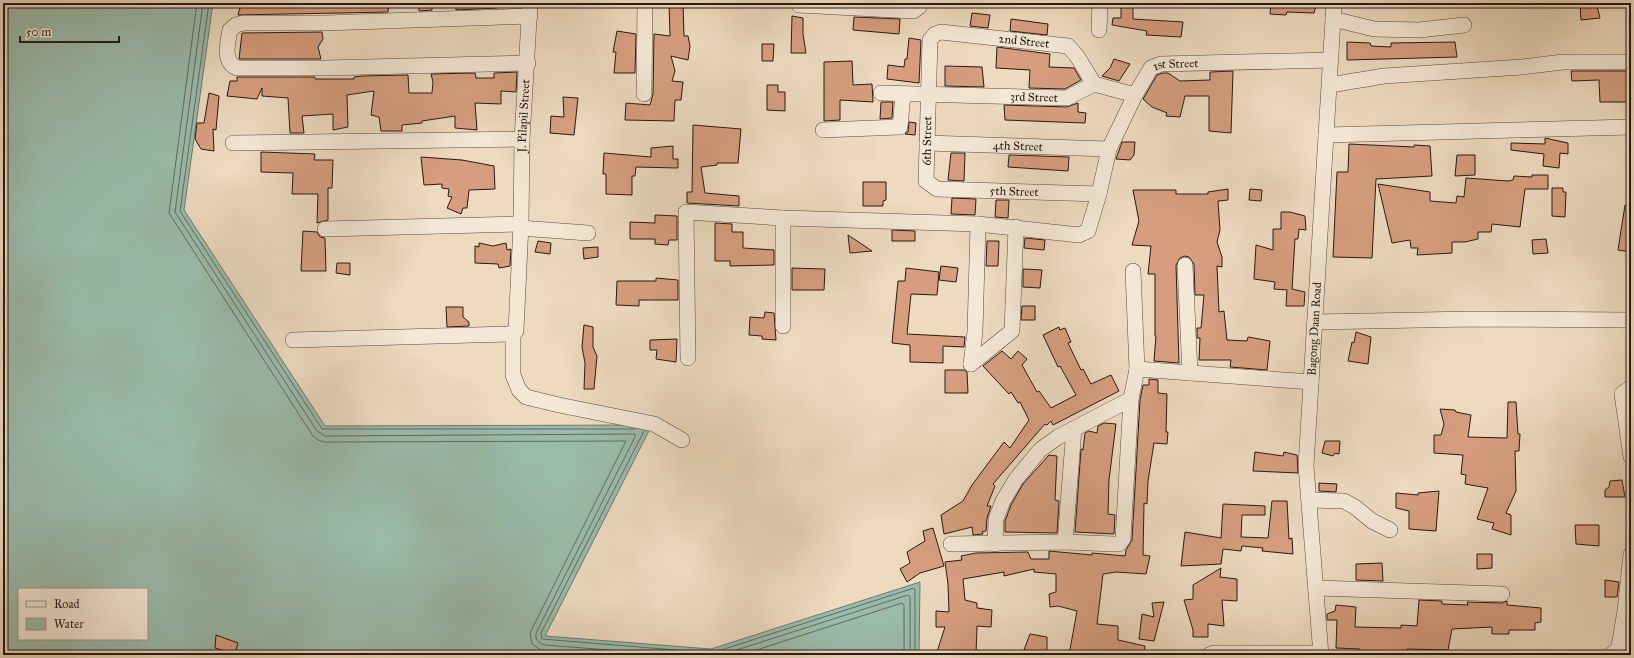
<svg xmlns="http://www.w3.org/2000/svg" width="1634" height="658" viewBox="0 0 1634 658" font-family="'IM FELL Great Primer',serif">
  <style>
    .water { fill: #9abbac; stroke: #6c7a6f; fill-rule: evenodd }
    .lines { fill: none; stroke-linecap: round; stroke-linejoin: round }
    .shore { stroke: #606a60; stroke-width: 1 }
    .building { fill: #d69e7e; stroke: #261914 }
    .minor-casing { stroke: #58493f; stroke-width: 16 }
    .minor { stroke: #f3e7d5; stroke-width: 15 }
    .labels { text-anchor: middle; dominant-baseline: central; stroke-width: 4; stroke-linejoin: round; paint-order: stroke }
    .street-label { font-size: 12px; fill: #261914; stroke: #f3e7d5 }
  </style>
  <rect width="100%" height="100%" fill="#eddabf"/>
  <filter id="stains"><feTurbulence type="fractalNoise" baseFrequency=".005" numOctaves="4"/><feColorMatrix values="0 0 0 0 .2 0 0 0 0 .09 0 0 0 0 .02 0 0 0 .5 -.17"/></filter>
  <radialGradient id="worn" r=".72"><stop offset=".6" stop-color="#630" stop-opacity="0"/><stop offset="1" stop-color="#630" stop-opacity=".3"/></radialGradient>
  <path class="water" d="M3,3H213L184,210L325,426L652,425L545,636L711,649L920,582L919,655H3ZM19,589H147V639H19Z"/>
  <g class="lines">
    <path class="shore" d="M197,3L169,213L313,436L318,440L325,442L626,441L530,633L532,644L541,650L596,655
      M203,3L175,212L317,431L325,436L635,434V437L537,631C534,638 537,643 545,645L674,655
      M209,3L180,211L322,429H635
      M644,431L541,633L542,639L712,653L914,588L915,590V655
      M721,655L908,595L910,597V655
      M741,655L902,603L904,605V655"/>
  </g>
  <path class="building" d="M241,3H389L388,12L238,15Z
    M419,3H432V10L419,11Z
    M456,3H496L497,8L456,10Z
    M669,3H683L684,36H688L690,46L688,60L671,56L675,71L672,81L683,82L681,100H675L674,121L625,120L626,103L650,105L653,94L654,34L670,36Z
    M1121,3H1133V19L1183,22L1181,37L1146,35L1147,31L1112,25L1113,18H1121Z
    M1271,3H1317L1314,13L1287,12L1286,15L1270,14Z
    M1580,6H1597L1600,18L1581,20Z
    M972,13L990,15L988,28L970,26Z
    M792,16L803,18V34L806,53H791Z
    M854,17L900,19L899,34L853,30Z
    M1011,19L1048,24L1047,35L1010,31Z
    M617,31L636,34L635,73H614L616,52H613Z
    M322,32L323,39L318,47L321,59H239L242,33Z
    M909,38L921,40L919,83L887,79L888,65L904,67L905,59H907Z
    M1347,42L1370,43L1371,46L1391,47V43L1455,42L1457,57L1347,60Z
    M762,44H774L773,61H762Z
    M997,47L1050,54L1049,67L1074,68L1081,80L1065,89L1029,88L1030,70L996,68Z
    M1114,59L1130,64L1119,81L1102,76L1110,68Z
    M852,61L853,85L872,84L873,102L840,100V120L824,121V62Z
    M945,66L982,67L984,87L945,86Z
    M1233,71L1231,133L1209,131V96H1185L1180,117L1166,116L1167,113L1152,107L1143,99L1157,75L1163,73H1168L1180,81L1210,80V72Z
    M1571,71H1631V102H1600L1599,80L1572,81Z
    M517,72L516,92L501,91V104L475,103L477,130L455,128V116L422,121V123L402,125V131H381L379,117L371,115L374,91L347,95L348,127L333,130V114L302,116L304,133H290L288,98L262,96V88L257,99L227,96L230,81H237V77H315V79H354V77L362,76L408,75L409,93H432L433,82L431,74L475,73L476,78H494V73Z
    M767,85H778V92H785V111L767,110Z
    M209,93L219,96L216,130L213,129L214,151L201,149L195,139L197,123H204Z
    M563,97L578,98L574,135L550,133L551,116L564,117Z
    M881,102H893L892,118L880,119Z
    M1078,103V112L1086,113L1085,123L1005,120L1004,105L1067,107Z
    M909,122L916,123L915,135L905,134L908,132Z
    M693,125L741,129L738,163H717V165L701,167L705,193L739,196V206L687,203V192H692Z
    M1545,138L1568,143V154L1560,153L1559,168L1543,166L1544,154L1511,150V143L1545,144Z
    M1122,142H1135L1134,155L1130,160L1116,159Z
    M1349,144L1414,147V145L1430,146L1432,176L1376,179L1372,258L1333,257L1337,172H1348Z
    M673,146V159H678V168L636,167L635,176H632V195L606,194V174H603L604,153L651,157V148Z
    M261,152L315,154L314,160H333L332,188H328V220L317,223L318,194H292L293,173L261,172Z
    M951,153H965L964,181L948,180Z
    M1009,155L1069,157L1068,171L1008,167Z
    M1457,155H1475V175L1455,176Z
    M421,157L462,160L494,166L495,189L469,190L467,208H463L461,214L447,208L452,197L448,196L449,189L442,188V184L424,185Z
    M1532,175H1548V189H1525L1520,227L1492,224L1491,232H1478V239L1465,242H1452V253L1417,255L1418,248H1411L1410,240L1392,243L1378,184L1430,192V201L1456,203L1457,196L1464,197L1466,178L1508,181L1513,180L1514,176L1532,177Z
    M863,182H886V200L883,201V206H863Z
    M1552,188H1563V192H1566L1565,217L1552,216Z
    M1228,189V200L1218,201L1220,230L1217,242L1222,257V267L1217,266L1219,312L1224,311L1227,340L1247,341L1248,337L1270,341L1267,370L1230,367L1231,360H1199L1200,338H1197V328H1201L1204,295H1195L1194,264L1189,257L1185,256L1180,258L1176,265L1179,363L1154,361L1156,336H1155V274H1148L1151,246L1132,245L1139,221L1133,190H1176V194H1208V192Z
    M1250,189L1262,190L1261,201L1249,200Z
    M952,198L976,199L975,215L951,214Z
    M996,200H1009L1008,218L995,217Z
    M1625,205L1631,206V252L1618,250Z
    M1281,212H1290L1305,216L1306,230L1299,229L1298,239H1295L1292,289L1305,292L1304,306H1286L1287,290L1274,289L1275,282L1254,279L1256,245L1273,250V229H1281Z
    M655,215L677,216V240H669L668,245L655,244V239H630V222L655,223Z
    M715,223L732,224V232H743V248L774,250V265L730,266V261H715Z
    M892,230L915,231V241H892Z
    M303,231L317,232L320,237L325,238L326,271H301Z
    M848,235L872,251L850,253Z
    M1025,238L1045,240L1044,250L1024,248Z
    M1546,239L1548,253L1533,254L1532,240Z
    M538,241L551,243L550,254L535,252Z
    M987,241H999L998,266H986Z
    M479,243L493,246L506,243L507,250L511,249L510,266L499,268L498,264L475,263V246L479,247Z
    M598,247V257L584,259L583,248Z
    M337,263H350V275L336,273Z
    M941,266L958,268L956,282L939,280Z
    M792,268L825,269L824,290H792Z
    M906,268L939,272L937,295L911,294L907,334L965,337L964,347L943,346V363L910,362V345L892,343L898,281H905Z
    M1023,269L1042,270L1040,288L1023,287Z
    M656,278L678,280V300H639V306L616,305L617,281H656Z
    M1022,306H1035V320H1021Z
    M446,307H463V317L469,322V326L447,327Z
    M765,312L774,313L776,340L762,339V336L749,335L750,317L764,318Z
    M584,325L593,327V347L597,356L594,389H584L585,363L582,347Z
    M1059,327L1060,330L1065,328L1071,342L1068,343L1081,370L1083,369L1091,384L1111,375L1119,391L1053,425L1051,421L1047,425L1045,424L993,484L995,486L987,506H991L987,518L986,531L982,532L983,534L973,535L972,527L944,534L941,515L963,501L972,485L1004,442L1010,448L1029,420L1020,402L1018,403L1011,392L1009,394L983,366L1002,351L1011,359L1018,351L1027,359L1022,365L1037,392L1039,391L1051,408L1076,395L1060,366L1058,367L1043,335Z
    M1356,332L1371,337L1368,364L1348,361L1352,342L1354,343Z
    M677,339L676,362L656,359L657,350H650V340Z
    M945,370H964L967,372L968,393H945Z
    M1149,379L1158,380V393L1167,394L1166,432H1168L1167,444L1154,443L1148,481L1147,504L1144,503L1143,555L1150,556L1146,574L1116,572L1103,574L1097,624L1118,626V640L1145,646L1144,655H1069L1077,611L1058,606L1050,607L1049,594L1056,592V574L1034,572V569L1004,576V572L963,579L965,600L977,603V608L992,610L991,627L977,626L976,655H936L945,627H936V611L949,612L948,584L945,562L962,560L961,556L976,553L1028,552L1031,559H1049V551L1092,555V553L1125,556L1126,550L1132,540L1140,400L1143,385H1149Z
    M1508,402H1516L1518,434H1520L1519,451H1515L1516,491L1506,513L1511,515V535L1492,529L1494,523L1477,519L1488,488L1465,484L1466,475L1461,474L1463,455L1434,453V435H1441L1444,424L1440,409L1455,410L1456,412L1471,415L1468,437L1507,438Z
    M1104,423L1116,424L1109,480L1108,514L1115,515L1114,534L1075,532L1081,449L1083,450L1085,433L1089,431L1097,433L1098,426Z
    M1325,441H1340L1339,454L1335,453L1333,456L1322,453Z
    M1255,452L1283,456L1284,452L1297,455L1298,473L1253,471Z
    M1049,455L1057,456L1055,500L1059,501L1057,533L1005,532V521L1011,505L1023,484Z
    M1622,480L1625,497H1605V490L1609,487L1610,481Z
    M1319,483L1337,484L1336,492L1319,491Z
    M1439,491L1436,531L1409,529V511L1396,508V493L1418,495V493Z
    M1272,501H1287L1289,539L1292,538L1293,554L1262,551L1263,548L1242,546L1241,551L1223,549L1221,564L1181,566L1185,532L1221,538L1223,504L1265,506V515H1242L1241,537L1268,538Z
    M1575,525H1599V546L1576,544Z
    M933,528L944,566L920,573L907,582L900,569L910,563L907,552L925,541L923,531Z
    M1477,554H1492V568L1477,569Z
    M1382,563L1383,581L1356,580V564Z
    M1221,568L1220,577L1237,579V601L1222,600L1224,626L1208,624V637H1193V630L1184,600L1193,599V585Z
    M1605,580L1619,582L1617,597H1605Z
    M1419,600L1442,601V604L1468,605L1467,602L1502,603L1507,601V605L1541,608V622L1535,623V630H1509V634H1492V627L1452,629L1448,650L1407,649L1408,655H1360V649L1336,648L1337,620H1327V614L1335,611L1336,605L1356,607L1355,627L1401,628V625L1417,626Z
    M1164,602L1154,641L1139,639L1142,614L1154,617L1152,603Z
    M1030,634L1047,637V655H1022Z
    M216,635L238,643L235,654L215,648Z"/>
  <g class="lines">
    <defs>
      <g id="minor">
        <path d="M799,3V5L913,11L919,7V3"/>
        <path d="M1333,19L1374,29L1419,30L1464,25"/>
        <path d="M1099,30L1100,3"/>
        <path d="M528,63L325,68H237C222,62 228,42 230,30L236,25L243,23H325L530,16"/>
        <path id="s1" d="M1094,84L1077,56L1068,46L941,32L935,34L930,40L926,181L937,189L1099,194"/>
        <path d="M1330,85L1384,76L1522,67L1563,62H1631"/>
        <path id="s2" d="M881,93L1067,98L1094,84L1135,95"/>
        <path d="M644,94L645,3"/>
        <path d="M823,130L900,127L903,94"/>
        <path d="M1326,135L1631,127"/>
        <path d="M233,143L522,139"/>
        <path id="s3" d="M927,143L1109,149"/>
        <path d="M520,228L588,233"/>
        <path d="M325,229L521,224"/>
        <path d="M1185,265L1190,373"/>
        <path d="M1315,322L1472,319L1631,320"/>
        <path d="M783,326V218"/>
        <path d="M513,334V375L519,390L526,397L559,405L654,424L682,440"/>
        <path id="s4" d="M293,340L509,334L516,331L521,224L522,139L530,3"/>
        <path id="s5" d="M688,358L686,212L783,218L978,224L1079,235L1088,231L1099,194L1109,149L1135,95L1151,68L1161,64L1330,60"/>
        <path d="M971,364L1012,331L1016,227"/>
        <path d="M971,364L975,332L978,224"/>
        <path d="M1137,369L1311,382"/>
        <path d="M1631,387L1622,394L1631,457"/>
        <path d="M1309,500L1344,501L1355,507L1372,521L1390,530"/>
        <path d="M1065,542L1074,429"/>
        <path d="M951,544L1065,542L1114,544H1119L1123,539L1131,399L1137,369L1133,271"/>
        <path d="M995,544L996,519L1003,501L1016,479L1040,450L1058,437L1131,399"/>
        <path d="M1316,588L1502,594"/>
        <path d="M1209,655L1214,653H1320"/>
        <path id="s6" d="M1321,655L1306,466L1334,3"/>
        <path d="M1611,655L1618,649L1620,641L1625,611L1631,554"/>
      </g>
    </defs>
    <use href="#minor" class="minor-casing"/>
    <use href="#minor" class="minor"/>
  </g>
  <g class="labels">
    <g class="street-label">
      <text transform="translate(1024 41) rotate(6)">2nd Street</text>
      <text stroke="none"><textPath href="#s5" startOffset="751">1st Street</textPath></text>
      <text stroke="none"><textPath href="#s2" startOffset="153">3rd Street</textPath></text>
      <text stroke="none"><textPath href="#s4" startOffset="439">J. Pilapil Street</textPath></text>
      <text transform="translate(927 141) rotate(-89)">6th Street</text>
      <text stroke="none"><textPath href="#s3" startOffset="91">4th Street</textPath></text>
      <text stroke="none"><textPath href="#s1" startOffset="420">5th Street</textPath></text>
      <text stroke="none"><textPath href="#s6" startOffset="327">Bagong Daan Road</textPath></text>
    </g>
  </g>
  <rect width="1634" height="658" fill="none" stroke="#eddabf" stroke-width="16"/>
  <rect x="4" y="4" width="1626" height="650" fill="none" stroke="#261914" stroke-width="2"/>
  <rect x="8" y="8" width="1618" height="642" fill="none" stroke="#261914"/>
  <rect x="18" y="588" width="130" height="52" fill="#f3e7d5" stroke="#a19588"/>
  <rect x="26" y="601" width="20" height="6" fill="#f3e7d5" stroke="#a19588"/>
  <text x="54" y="608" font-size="12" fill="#261914">Road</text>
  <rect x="26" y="618" width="20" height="12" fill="#9abbac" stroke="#a19588"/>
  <text x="54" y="628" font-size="12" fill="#261914">Water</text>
  <path d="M20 36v6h99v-6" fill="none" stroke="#261914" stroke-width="2"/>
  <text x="26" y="36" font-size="12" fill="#261914" stroke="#f3e7d5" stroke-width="3" paint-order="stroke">50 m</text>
  <rect width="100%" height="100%" filter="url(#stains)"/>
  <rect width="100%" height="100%" fill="url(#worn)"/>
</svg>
